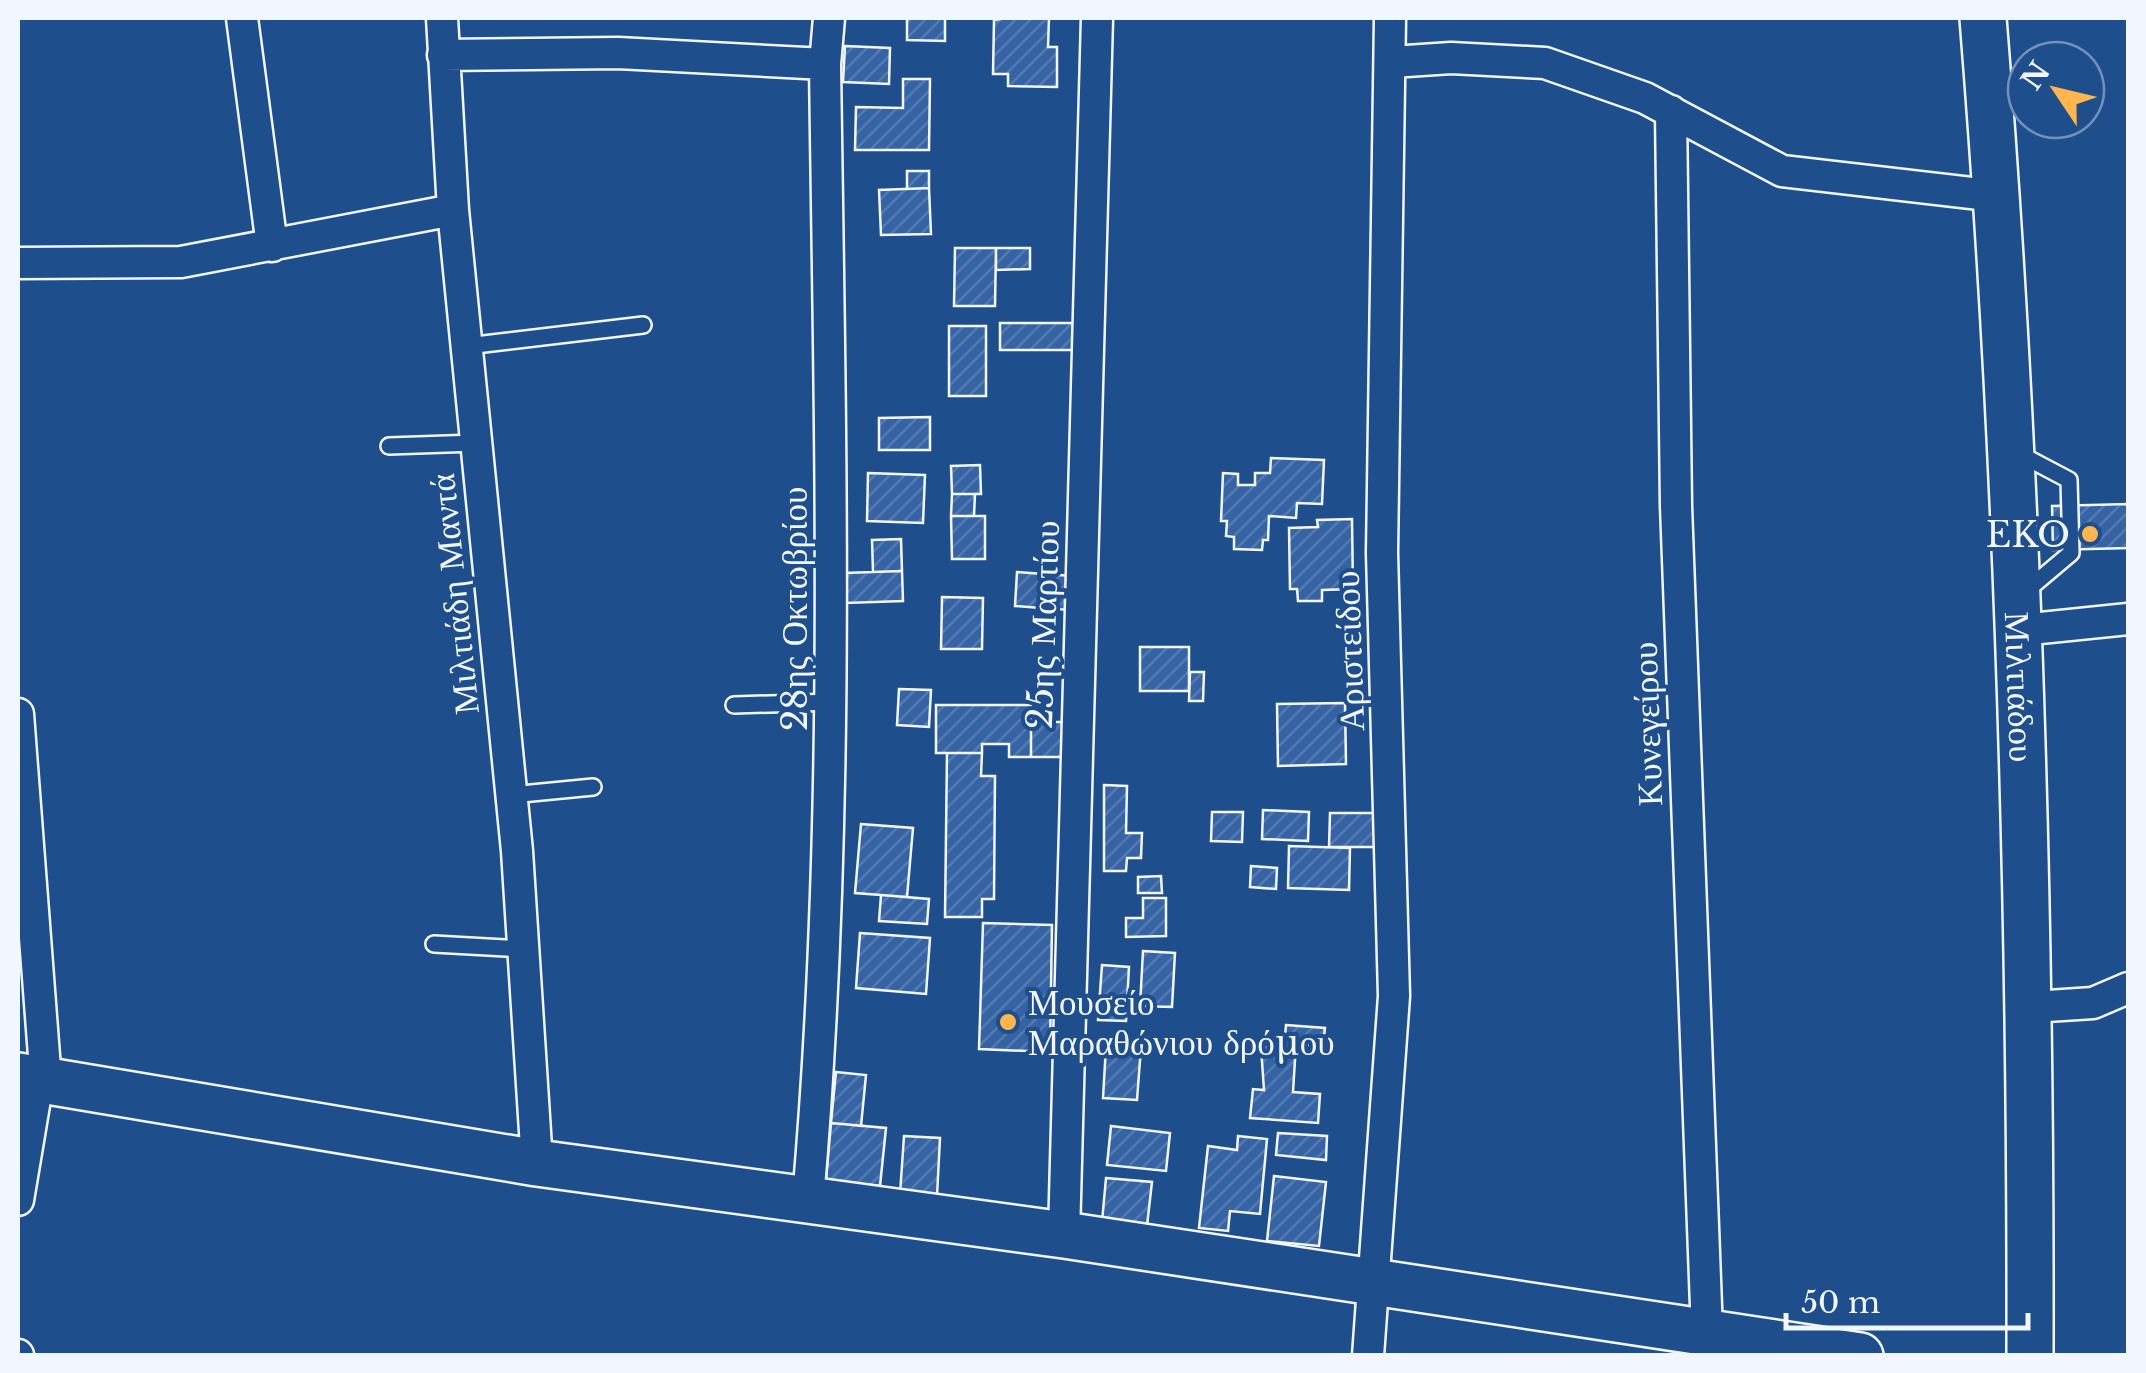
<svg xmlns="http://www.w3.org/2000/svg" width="2146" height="1373" viewBox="0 0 2146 1373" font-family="'Libre Baskerville',serif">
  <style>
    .building { fill: url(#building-hatch); stroke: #f2f6ff; stroke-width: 2.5 }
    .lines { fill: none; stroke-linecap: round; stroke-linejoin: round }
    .lane-casing { stroke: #f2f6ff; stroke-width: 20 }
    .street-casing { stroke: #f2f6ff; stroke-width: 35 }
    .primary-casing { stroke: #f2f6ff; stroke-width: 50 }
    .lane { stroke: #1f4e8c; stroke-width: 15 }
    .street { stroke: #1f4e8c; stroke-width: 30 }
    .primary { stroke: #1f4e8c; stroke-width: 45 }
    .poi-dot { fill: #ffb74d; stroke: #1f4e8c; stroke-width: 4 }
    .labels { text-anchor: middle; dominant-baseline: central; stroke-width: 8; stroke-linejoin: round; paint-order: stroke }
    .poi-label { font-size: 35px; fill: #f2f6ff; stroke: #1f4e8c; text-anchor: end }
    .street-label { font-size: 35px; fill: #f2f6ff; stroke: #1f4e8c }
  </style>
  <defs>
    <pattern id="building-hatch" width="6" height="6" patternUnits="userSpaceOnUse" patternTransform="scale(2.5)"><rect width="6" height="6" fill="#3563a3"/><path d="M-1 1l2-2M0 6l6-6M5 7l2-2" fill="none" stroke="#537ab1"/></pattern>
  </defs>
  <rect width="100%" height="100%" fill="#1f4e8c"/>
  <path class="building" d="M907,18H945V41L907,40Z
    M1007,18H1049L1048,47H1057V87L1008,86V74H993L994,20Z
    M845,46L890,48L889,84L843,82Z
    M903,79H930L929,150H855L856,107L903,108Z
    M907,171H929V188L907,189Z
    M929,188L931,234L881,235L879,190Z
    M955,248H996L995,306H954Z
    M996,248H1030V269L996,270Z
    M1000,323H1079V350H1000Z
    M949,326H986V396H949Z
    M930,417V450H879V418Z
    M1271,458L1324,460L1322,504L1297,503L1296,518L1269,516L1268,540H1263L1262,550L1234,549V537L1226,536L1227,521H1221L1223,473L1238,474V485H1255V473H1270Z
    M980,465L981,494H952L951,466Z
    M868,473L925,475L923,523L867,521Z
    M952,494H975L974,516H951Z
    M2128,504V548L2053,550L2052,506Z
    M951,516H985V559H952Z
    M1352,519L1353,589L1322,590V601H1298L1297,589H1290L1289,528L1318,527L1317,520Z
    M901,539L902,571L873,572L872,540Z
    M902,571L903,601L845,603L844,573Z
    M1017,572L1043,574L1040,608L1015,606Z
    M1043,574L1074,576L1072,610L1040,608Z
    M942,597L983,598L982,649H941Z
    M1140,647H1189V691H1140Z
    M1190,672H1204L1203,701H1189Z
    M899,689L931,690L929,727L897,725Z
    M1345,703L1346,764L1278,766L1277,704Z
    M936,705H1031V757H1009V744H982V753H936Z
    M1031,722H1069L1068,757H1031Z
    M947,753H982L981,776H995L994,899H982V917H945Z
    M1104,785L1127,786L1126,833H1142L1141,858H1127L1126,871H1104Z
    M1263,810L1309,812L1308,841L1262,839Z
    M1212,812H1243L1242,842L1211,841Z
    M1330,813H1378V847H1329Z
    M861,824L913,828L907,897L855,893Z
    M1289,846L1350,848L1349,890L1288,888Z
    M1251,866L1277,868L1276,889L1250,887Z
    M1161,876L1162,893H1138V877Z
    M881,895L929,899L927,924L879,921Z
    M1143,898H1166V936L1126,937V918H1143Z
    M983,923L1052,925L1050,1052L979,1049Z
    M860,933L930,938L926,994L856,988Z
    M1143,951L1175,953L1172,1007L1140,1006Z
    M1102,965L1129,967L1126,1021L1098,1020Z
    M1286,1025L1325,1028L1323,1046L1296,1044L1293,1092L1320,1094L1318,1123L1250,1118L1253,1089L1264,1090L1261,1047L1284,1049Z
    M1106,1046L1141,1047L1137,1100L1103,1098Z
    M836,1072L866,1075L861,1126L831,1123Z
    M831,1123L886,1128L880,1186L826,1180Z
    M1111,1126L1170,1133L1166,1171L1107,1165Z
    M1278,1133L1327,1136L1326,1160L1276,1155Z
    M904,1136L940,1138L937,1196L900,1194Z
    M1238,1136L1267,1139L1260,1214L1230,1211L1228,1231L1199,1228L1208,1146L1237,1150Z
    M1274,1176L1326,1182L1319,1246L1267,1241Z
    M1106,1178L1152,1182L1147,1226L1102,1222Z"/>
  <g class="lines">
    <defs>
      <path id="lane" d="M467,346L643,325
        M389,446L476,443
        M2016,452L2069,480L2071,553L2026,591
        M734,705L833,702
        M511,795L593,787
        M434,944L523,949"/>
      <path id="street" d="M242,18L272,246
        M442,18L453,210L517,851L537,1163
        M443,55L618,53L825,64
        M1392,62L1451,58L1545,63L1645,98L1782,171L1997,196
        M1671,111L1676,506L1707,1333
        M18,263L181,262L453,210
        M2021,630L2128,619
        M18,714L46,1082
        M2031,1007L2093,1003L2128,988
        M808,1199C841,821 830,443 825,64L829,18
        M18,1200L38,1081
        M1064,1235L1097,18
        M18,1355V1356
        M1368,1356L1394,996L1382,553L1390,18"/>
      <g id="primary">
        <path id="s1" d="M1983,18C2019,463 2031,909 2030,1356"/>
        <path d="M18,1076L537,1163L1064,1235L1860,1356"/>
      </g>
    </defs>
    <use href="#lane" class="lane-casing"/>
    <use href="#street" class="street-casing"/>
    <use href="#primary" class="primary-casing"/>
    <use href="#lane" class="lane"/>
    <use href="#street" class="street"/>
    <use href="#primary" class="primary"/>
  </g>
  <g class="poi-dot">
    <circle cx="2090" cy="534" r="10"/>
    <circle cx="1008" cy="1022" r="10"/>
  </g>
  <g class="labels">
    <g class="poi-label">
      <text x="2070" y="534">EKO</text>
      <text x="1028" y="1002" text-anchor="start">Μουσείο<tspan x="1028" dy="40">Μαραθώνιου δρόμου</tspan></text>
    </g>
    <g class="street-label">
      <text transform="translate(454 594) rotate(-96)">Μιλτιάδη Μαντά</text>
      <text transform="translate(794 609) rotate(-90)">28ης Οκτωβρίου</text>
      <text transform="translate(1043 625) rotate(-88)">25ης Μαρτίου</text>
      <text transform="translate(1349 651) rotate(-92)">Αριστείδου</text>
      <text stroke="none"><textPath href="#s1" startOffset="670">Μιλτιάδου</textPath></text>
      <text transform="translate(1647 724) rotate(-92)">Κυνεγείρου</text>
    </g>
  </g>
  <rect width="2146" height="1373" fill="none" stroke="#f2f6ff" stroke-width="40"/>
  <g transform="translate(2056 90) rotate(305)"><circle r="48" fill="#1f4e8c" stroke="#7391ba" stroke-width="2.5"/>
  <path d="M0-8L18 38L0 25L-18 38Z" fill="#ffb74d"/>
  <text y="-15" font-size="28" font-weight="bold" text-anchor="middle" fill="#f2f6ff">N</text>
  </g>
  <path d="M1786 1313v15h242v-15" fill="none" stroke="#f2f6ff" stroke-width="5"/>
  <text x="1801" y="1313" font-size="30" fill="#f2f6ff" stroke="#1f4e8c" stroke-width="8" paint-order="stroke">50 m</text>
</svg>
